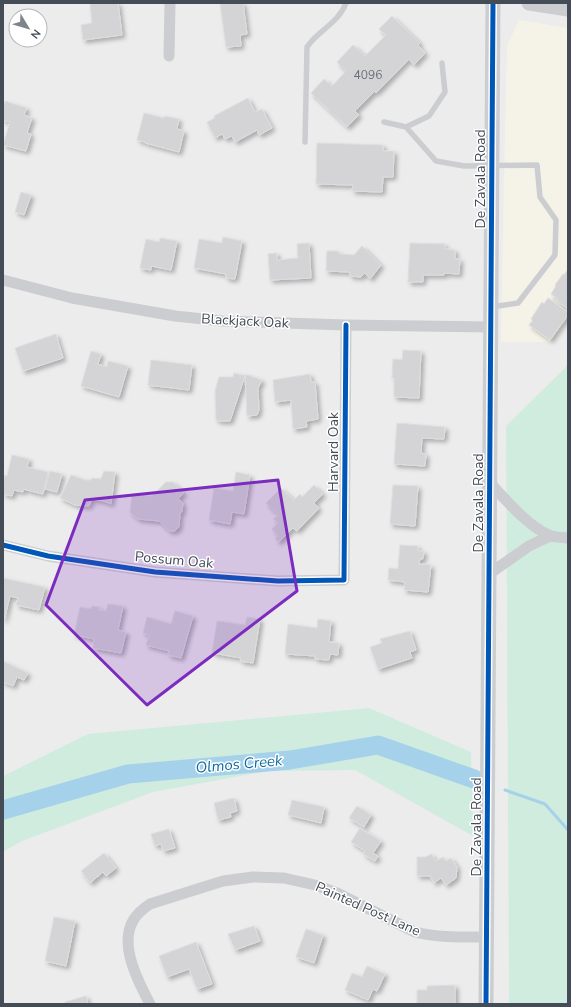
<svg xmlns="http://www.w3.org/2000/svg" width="571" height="1007" viewBox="0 0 571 1007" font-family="'Nunito Sans',sans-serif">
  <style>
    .commercial { fill: #f5f2e7 }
    .green { fill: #d0ecdf }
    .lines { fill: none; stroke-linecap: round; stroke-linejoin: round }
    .stream { stroke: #a6d1ea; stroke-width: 3 }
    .river { stroke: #a6d1ea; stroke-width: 19 }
    .building { fill: #d4d4d7; stroke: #dededf; filter: url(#shadow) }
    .lane { stroke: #cbcdd0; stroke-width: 5.5 }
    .street { stroke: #cbcdd0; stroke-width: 11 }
    .secondary { stroke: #cccdd1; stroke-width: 15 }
    .cycleway-casing { stroke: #fff; stroke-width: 8 }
    .cycleway { stroke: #0057b8; stroke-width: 5 }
    .marked { fill: #7b2cbf; fill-opacity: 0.2; stroke: #7b2cbf; stroke-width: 3; stroke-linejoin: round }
    .labels { text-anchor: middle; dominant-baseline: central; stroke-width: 3; stroke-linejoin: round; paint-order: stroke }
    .number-label { font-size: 12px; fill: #6a7079 }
    .street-label { font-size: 14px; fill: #444c58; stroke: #fff }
    .water-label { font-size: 15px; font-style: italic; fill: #0f6ba0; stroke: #fff }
  </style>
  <defs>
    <filter id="shadow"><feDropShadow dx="3" dy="3" stdDeviation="2" flood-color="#0004"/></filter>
  </defs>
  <rect width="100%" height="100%" fill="#edecec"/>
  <path class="commercial" d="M519,20L568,28V318L551,342H501L504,176L507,46Z"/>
  <path class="green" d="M568,362V1004H509L506,426L565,368Z
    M369,708L471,752L473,836L355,770L269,771L153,792L22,841L3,852V776L88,734Z"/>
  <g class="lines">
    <path class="stream" d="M505,790L545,804L568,830"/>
    <path class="river" d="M3,810L128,774L290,760L378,745L474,779"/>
  </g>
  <path class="building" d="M90,3H118L122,35L83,40L81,25L92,23Z
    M220,3H243L247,34L240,35L241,46L226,47Z
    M392,16L420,43L418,45L425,53L414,65L409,59L376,93L375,91L355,111L359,115L347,127L311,93L324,79L332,86L346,71L337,62L353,45L365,56L386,35L379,29Z
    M248,98L255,112L262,109L272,128L259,135L257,130L235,142L232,136L225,139L222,134L215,138L207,122L215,118L214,116Z
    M5,101L27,108L24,115L32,118L27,133L31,134L26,151L3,145L10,122L3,120V107Z
    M144,113L164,118L165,116L179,119L177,129L184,131L179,152L145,143V142L137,140Z
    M317,143L383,145V151H394L393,177H383L382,192L352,191L353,185L316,184Z
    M21,192L31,195L24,215L15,212Z
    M223,237L242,241L235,279L226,278V274L194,268L199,239L222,243Z
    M160,238L177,241L171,270L151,266V270L140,268L146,239L159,242Z
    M309,243L311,278L270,280L268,254L277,253V260L298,258L297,244Z
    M410,243L445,244V249L455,250V259H460L459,274L444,273V275H423V282H408Z
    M362,246L381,265L370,279L365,273L361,277L350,276V272L326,271L327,251H337L340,254L354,255Z
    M568,269V309L557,301L558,299L551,294L556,286L555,285L563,274L564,275Z
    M548,298L568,312V315L550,340L529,325L533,320L531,319L542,302L544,304Z
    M56,334L63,358L23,371L15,348Z
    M403,350L421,351L419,398L394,397V378H392L393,359L402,360Z
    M91,351L101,354L98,364L107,367L108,361L128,366L119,397L81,386Z
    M151,360L192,365L189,390L148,385Z
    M234,373L242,375H248L262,380L258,388L259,410L257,415L247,416L245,376L230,421H221L216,420L215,391L219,377H233Z
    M310,374L311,382H315L318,419L306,421L307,427L293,429L291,400L275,402L273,380Z
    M397,423L445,427L444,439L422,438L421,453L426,454L425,466L394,464Z
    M12,455L29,459L27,467L48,472L43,494L23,489V492L14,490L12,496L3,494V481L5,475L7,476Z
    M50,471L62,474L57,492L45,489Z
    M104,471L115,472L111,504L104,501L92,499L89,506L75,505L60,498L71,475L85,480H91L92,478L101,479Z
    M236,472L250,475L244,514L232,512L230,524L209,520L214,488L233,491Z
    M166,482H173L184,493L178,499L183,503L182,512L180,513L179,527L175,531H169L159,521L138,519L130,512L132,494L152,496Z
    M314,485L323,494L314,503L319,508L297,531L293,528L279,542L275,539L278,536L272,529L278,523L273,519L278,515L266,503L281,488L294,500L300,494L302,497Z
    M393,485L418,486L415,526L390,524Z
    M400,545L418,546V551H424L423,559H420L419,564L431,565L428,592L404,590L405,582L388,580L389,568L398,569Z
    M3,578L45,587L39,610L16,605L18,598L10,596L4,620H3Z
    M108,604L123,606L118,630L126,632L121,653L93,648L94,639L74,635L80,607L91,609L92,606L99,607V610L106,611Z
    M175,611L193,616L181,658L168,655L169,651L146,645L149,635L143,633L147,617L171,624Z
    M247,617L260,619L253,663L240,661L241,658L212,653L217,621L245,625Z
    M318,619L331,621L329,642L339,643L338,655L330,654L329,660L315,659V656L285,654L288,624L317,628Z
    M410,631L416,650L410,652L412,658L378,669L370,647L382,643L380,639Z
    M3,661L28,673L24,680L17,677L13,686L4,682L3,684Z
    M234,798L237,811L230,813L231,817L218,820L214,803Z
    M292,800L324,807L321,823L288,815Z
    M357,806L371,815L364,827L349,818Z
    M360,828L381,841L373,853L378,856L375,861L363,854L365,851L351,842Z
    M169,829L175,848L163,851L161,844L155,846L151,834Z
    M104,853L116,868L106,876L103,872L90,883L81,871Z
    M431,854L436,861L443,857L446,861L451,858L457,867L456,878L446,885L441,878L434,883L430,876H417V857H426Z
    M54,917L75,921L66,966L45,961Z
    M254,926L260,941L235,950L228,934Z
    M306,929L323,935L314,963L296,957Z
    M196,942L212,984L197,989L189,969L167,977L159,956Z
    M367,966L385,974L377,991L373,989L368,1000L345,990L352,973L362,977Z
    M455,985V1004H417V990H427V986Z
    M86,996L88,1004H65V1002Z"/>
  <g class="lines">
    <path class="lane" d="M384,122L406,127L436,161L464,166L537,165L540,197L556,220L555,255L518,303L491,307
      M406,127L429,116L445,92L442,63
      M305,142L307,47C318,30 338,24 346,3"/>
    <path class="street" d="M169,56L170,3
      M3,280L72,298L175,316L222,321L346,325L491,327
      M490,483C505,499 529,527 549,535C554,538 562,537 568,538
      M3,545L48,556L155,572L278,581L344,580L346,325
      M489,574L529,546L550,536
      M150,1004C138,981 118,944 134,919C138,913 144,908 150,904L223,881L253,877L284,878L315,885L337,893L415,932C439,938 463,937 487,937"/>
    <path class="secondary" d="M529,3L568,9
      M486,1004L493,3"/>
    <defs>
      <path id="cycleway" d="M3,545L48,556L155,572L278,581L344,580L346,325
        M486,1004L493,3"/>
    </defs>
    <use href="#cycleway" class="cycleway-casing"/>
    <use href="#cycleway" class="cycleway"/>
  </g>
  <path class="marked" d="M278,480L297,591L147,705L46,605L85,500Z"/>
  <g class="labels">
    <g class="number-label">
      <text x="368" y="75">4096</text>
    </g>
    <g class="street-label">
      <text transform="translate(480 179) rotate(-90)">De Zavala Road</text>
      <text transform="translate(245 321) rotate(3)">Blackjack Oak</text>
      <text transform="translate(333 452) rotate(-90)">Harvard Oak</text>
      <text transform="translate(478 503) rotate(-90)">De Zavala Road</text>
      <text transform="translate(174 560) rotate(5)">Possum Oak</text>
      <text transform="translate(476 827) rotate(-90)">De Zavala Road</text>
      <text transform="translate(368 909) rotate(24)">Painted Post Lane</text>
    </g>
    <g class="water-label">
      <text transform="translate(239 764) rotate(-5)">Olmos Creek</text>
    </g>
  </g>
  <rect width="571" height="1007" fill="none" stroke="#444c58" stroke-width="8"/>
  <g transform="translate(28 28) rotate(128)"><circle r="19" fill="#ffffff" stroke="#b4b7bc"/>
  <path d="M0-3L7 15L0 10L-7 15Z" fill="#7f848c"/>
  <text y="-6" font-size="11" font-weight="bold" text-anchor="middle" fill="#444c58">N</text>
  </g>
</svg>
